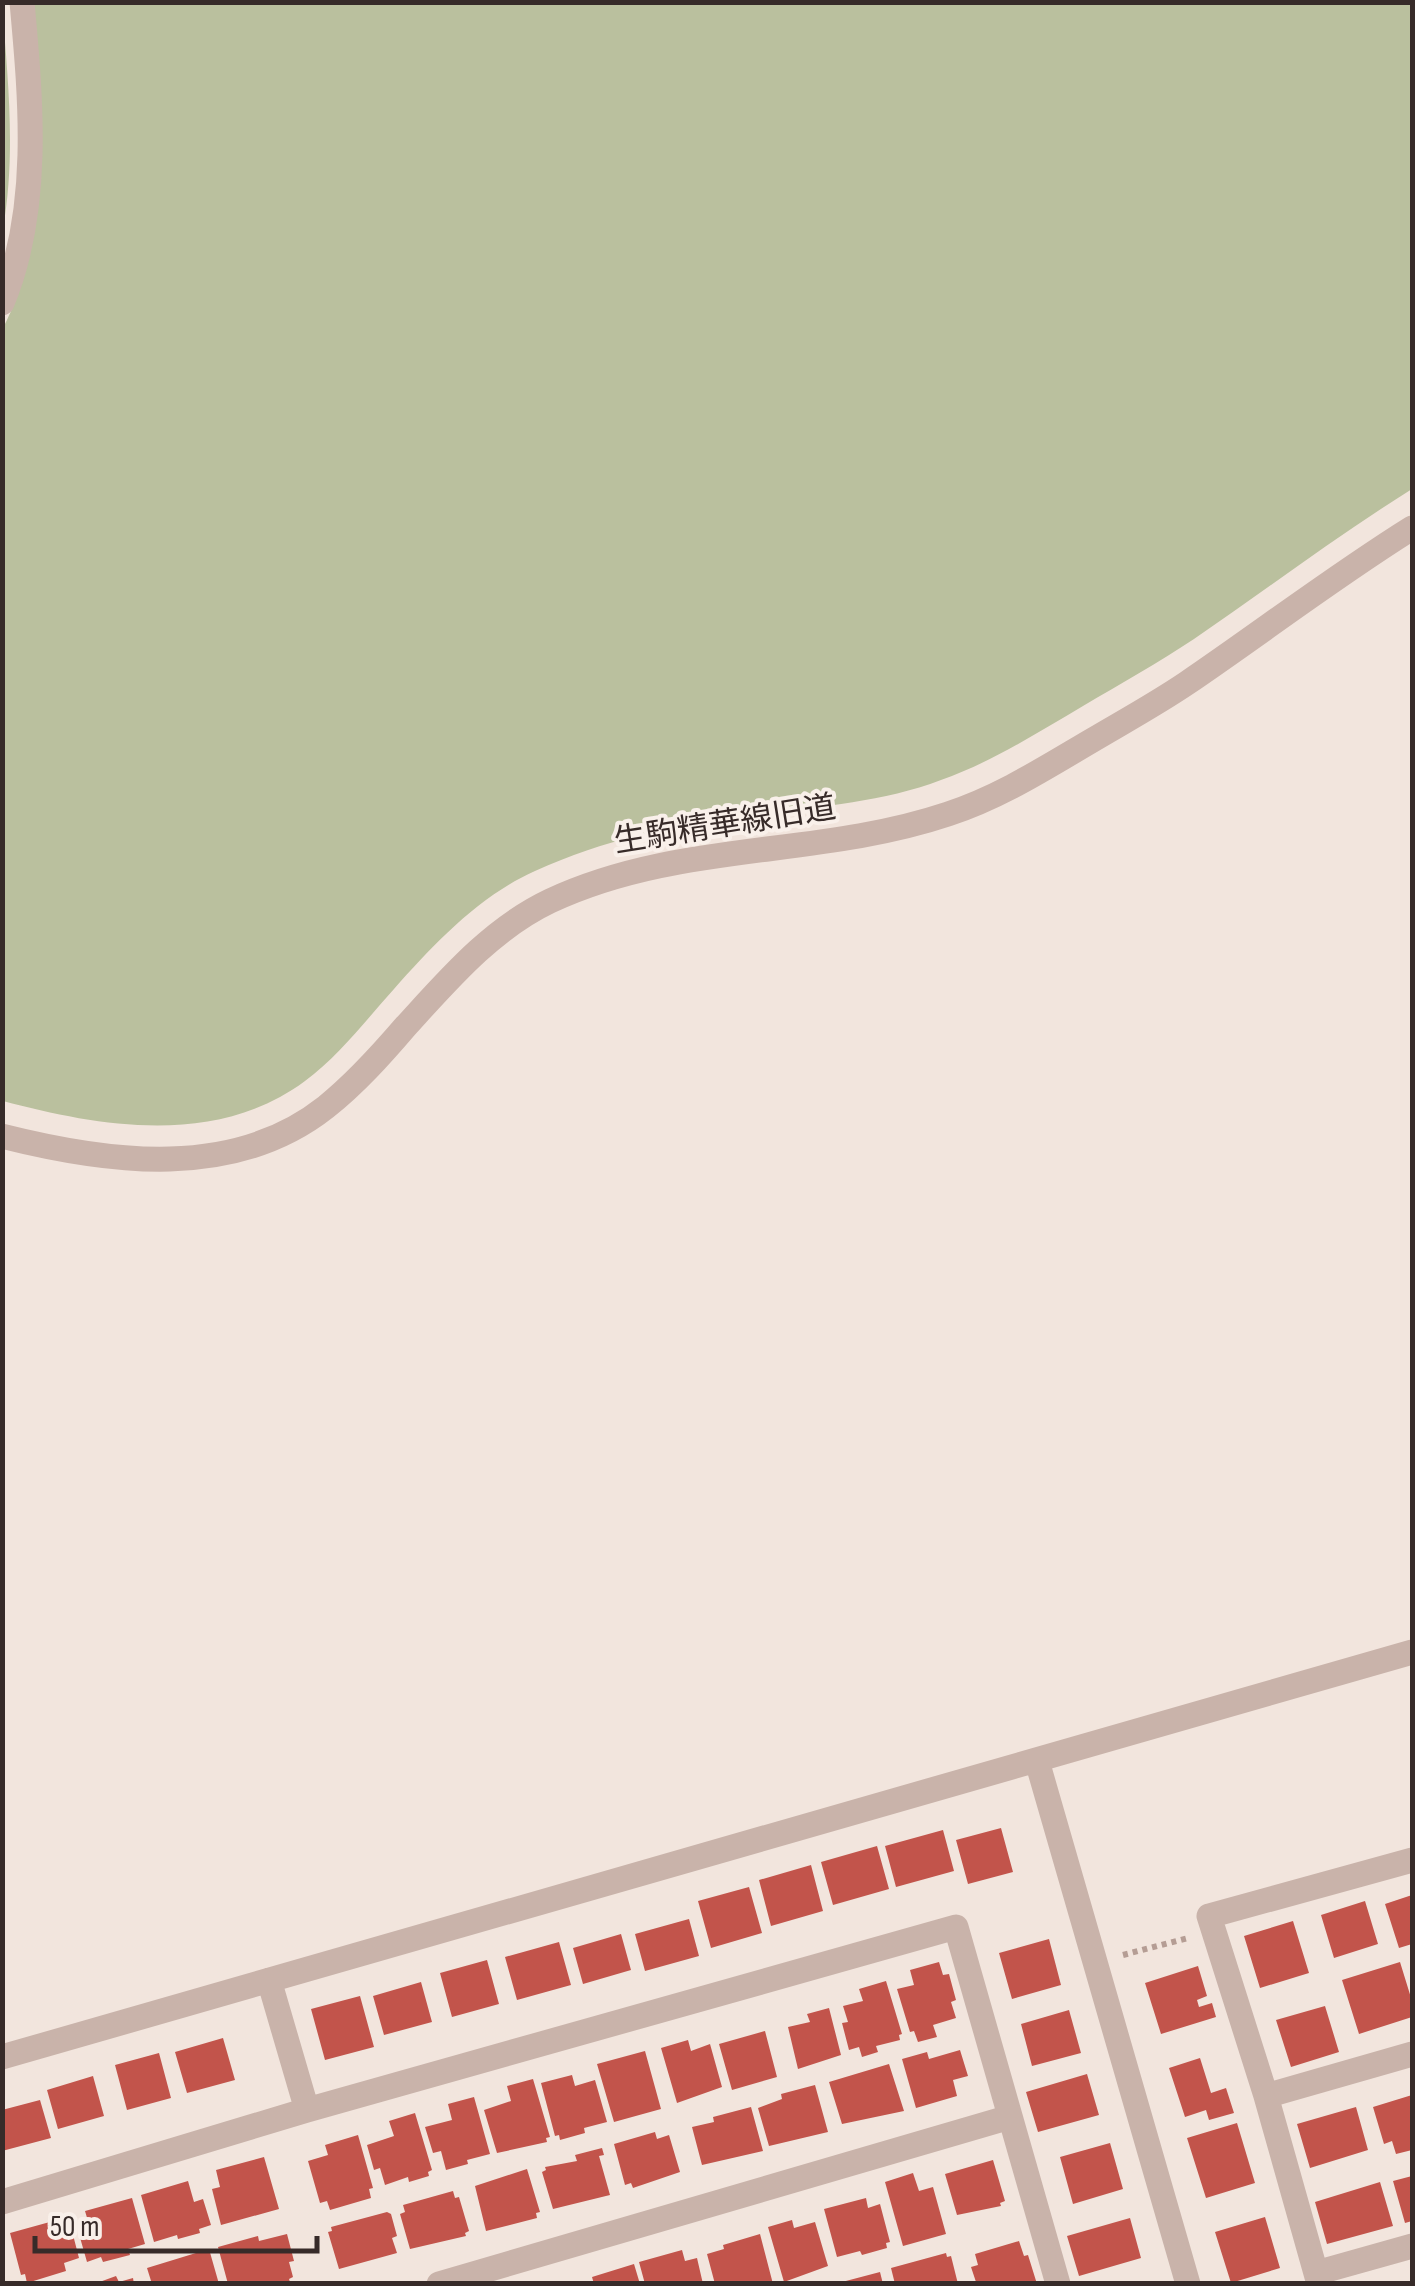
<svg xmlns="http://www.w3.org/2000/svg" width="1415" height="2286" viewBox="0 0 1415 2286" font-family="'Sofia Sans Condensed','Noto Sans JP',sans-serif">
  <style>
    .green { fill: #bac09e }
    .building { fill: #c2544b }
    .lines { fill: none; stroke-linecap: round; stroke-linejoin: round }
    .path { stroke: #b59d94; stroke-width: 6; stroke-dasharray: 5 5; stroke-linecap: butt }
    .minor { stroke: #c9b3aa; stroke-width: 25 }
    .labels { text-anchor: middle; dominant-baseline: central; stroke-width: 8; stroke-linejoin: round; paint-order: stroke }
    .street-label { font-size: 32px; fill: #372b29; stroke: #f9f0ea }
  </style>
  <rect width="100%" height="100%" fill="#f2e5dd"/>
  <path class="green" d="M34,3H1412V489C1337,536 1267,589 1194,639C1158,663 1120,684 1083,706C1037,733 992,762 941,780C878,804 810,807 744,816C667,827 606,839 535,871C479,896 434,944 394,989C366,1020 339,1056 305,1081C216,1147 101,1127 3,1101L2,330C55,230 36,111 34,3Z
    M2,6C8,79 16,155 3,228Z"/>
  <path class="building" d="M1001,1828L1013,1872L968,1884L956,1840Z
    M943,1830L954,1871L896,1887L885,1846Z
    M877,1846L889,1889L833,1905L821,1862Z
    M811,1865L823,1911L771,1926L759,1880Z
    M749,1887L762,1933L711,1948L698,1901Z
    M1412,1895V1944L1399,1948L1385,1904Z
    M1365,1901L1378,1944L1334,1958L1321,1915Z
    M689,1919L699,1956L645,1971L635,1934Z
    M1293,1921L1309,1973L1260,1988L1244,1936Z
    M621,1934L631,1970L583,1984L573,1948Z
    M1049,1939L1061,1985L1012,1999L999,1953Z
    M559,1942L571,1985L517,2000L505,1957Z
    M487,1960L499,2004L452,2017L440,1973Z
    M939,1962L943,1975L949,1974L956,2000L951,2002L956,2018L933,2025L937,2037L918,2042L914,2031L910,2032L897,1989L914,1985L910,1970Z
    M1400,1962L1412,2001V2017L1359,2034L1342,1980Z
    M1198,1966L1207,1996L1197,2000L1199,2007L1212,2003L1216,2017L1161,2034L1145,1983Z
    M886,1981L902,2034L899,2035L900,2040L876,2046L878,2052L862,2057L859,2047L849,2050L842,2023L848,2022L843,2006L863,2001L859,1989Z
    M421,1982L432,2022L384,2035L373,1996Z
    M360,1996L374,2047L325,2060L311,2009Z
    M1325,2006L1339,2052L1291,2067L1276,2020Z
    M829,2008L841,2055L798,2069L788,2027L810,2022L807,2014Z
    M1069,2010L1081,2053L1032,2066L1021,2024Z
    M765,2031L777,2077L732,2090L719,2044Z
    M223,2038L235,2080L187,2093L175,2052Z
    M688,2040L691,2051L710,2044L722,2087L677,2103L661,2048Z
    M960,2050L968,2076L953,2080L957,2096L916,2108L902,2059L927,2052L929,2059Z
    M645,2051L661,2109L614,2122L597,2064Z
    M159,2053L171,2098L127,2110L115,2065Z
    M1200,2058L1211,2093L1226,2088L1234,2113L1209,2120L1206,2110L1185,2117L1169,2068Z
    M889,2064L904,2111L842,2124L829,2082Z
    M1087,2074L1099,2115L1038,2132L1026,2092Z
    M572,2075L575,2086L595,2080L607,2122L584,2128L585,2133L560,2140L559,2135L555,2136L541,2083Z
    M93,2076L104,2116L58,2129L47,2090Z
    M533,2079L550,2137L546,2138L547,2142L497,2153L484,2110L511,2101L507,2086Z
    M815,2085L828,2132L769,2146L758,2108L782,2099L781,2094Z
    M1412,2095V2150L1396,2154L1392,2141L1384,2144L1373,2107Z
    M474,2097L490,2154L467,2160L468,2164L446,2170L441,2151L433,2153L425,2127L452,2120L448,2104Z
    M40,2100L51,2138L2,2151V2110Z
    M751,2107L763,2151L702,2165L692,2127L714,2122L713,2117Z
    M1356,2107L1368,2150L1310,2168L1297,2124Z
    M415,2113L432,2170L428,2172L429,2176L409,2182L408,2177L385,2185L380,2168L374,2170L367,2145L394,2136L389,2121Z
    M1237,2123L1255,2183L1206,2198L1187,2138Z
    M655,2132L657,2139L669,2135L680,2172L633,2188L631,2183L625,2185L614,2144Z
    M358,2135L373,2188L369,2189L371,2198L330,2210L327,2201L320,2203L308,2161L328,2155L325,2145Z
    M1110,2143L1123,2189L1073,2204L1060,2157Z
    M602,2148L604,2155L599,2156L610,2195L553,2209L542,2172L546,2170L545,2167L577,2161L575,2155Z
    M264,2157L279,2209L221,2225L212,2189L220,2187L216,2170Z
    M993,2160L1005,2201L1000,2203L1001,2206L957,2215L945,2174Z
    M527,2169L540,2212L536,2213L537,2218L486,2231L475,2186Z
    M913,2173L919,2191L933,2187L946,2234L903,2246L885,2182Z
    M1412,2176V2221L1405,2223L1393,2181Z
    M188,2181L194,2202L203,2199L211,2225L199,2229L200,2233L178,2239L177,2235L154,2242L141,2195Z
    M1380,2182L1393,2226L1327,2244L1315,2202Z
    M453,2191L455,2198L459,2197L469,2231L465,2233L466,2236L410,2249L400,2214L405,2212L403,2205Z
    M132,2198L145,2244L128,2249L130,2255L103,2262L101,2257L87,2262L79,2234L91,2231L85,2211Z
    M866,2198L868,2208L880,2204L890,2242L886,2243L887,2248L862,2255L860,2251L837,2257L824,2209Z
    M387,2212L391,2214L397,2236L392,2238L397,2253L339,2269L328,2232L332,2231L331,2227Z
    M1265,2217L1280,2268L1231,2283L1215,2232Z
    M1130,2218L1141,2258L1079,2276L1067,2236Z
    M57,2220L61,2234L72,2231L79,2258L64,2263L66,2271L27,2283L25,2274L21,2275L10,2233Z
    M792,2220L794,2228L815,2222L828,2266L784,2282L768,2227Z
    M287,2234L294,2261L289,2262L293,2277L289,2279L290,2282L228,2284L218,2247L258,2236L259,2241Z
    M760,2234L773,2284H715L707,2254L724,2249L723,2245Z
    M1019,2241L1024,2256L1028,2255L1037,2284L976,2282L971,2267L978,2265L975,2254Z
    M209,2249L219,2284H152L147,2268Z
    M682,2250L685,2261L697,2258L703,2284H645L639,2262Z
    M946,2253L947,2257L951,2256L958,2284H895L891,2268Z
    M634,2264L640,2284H594L592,2277Z
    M880,2272L883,2284H842V2282Z
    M116,2276L119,2282L133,2278L134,2284H94Z"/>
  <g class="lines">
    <path class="path" d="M1123,1955L1188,1938"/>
    <path class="minor" d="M2,303C41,209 31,101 22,2
      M2,1136C109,1163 234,1180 326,1107C356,1083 381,1055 405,1027C448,980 491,929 550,901C678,841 817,858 948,814C1000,797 1045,768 1091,741C1123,722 1156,704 1187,683C1262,632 1335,576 1412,528
      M1037,1761L1188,2284
      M269,1980L307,2110
      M2,2057L1412,1652
      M1266,2096L1412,2054
      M2,2202L307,2110L956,1927L1058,2284
      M1316,2273L1412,2246
      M439,2284L1010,2117
      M1319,2284L1266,2096L1209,1916L1412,1860"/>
  </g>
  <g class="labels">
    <g class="street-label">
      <text transform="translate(725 825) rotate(-9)">生駒精華線旧道</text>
    </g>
  </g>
  <rect width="1415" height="2286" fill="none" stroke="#372b29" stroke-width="10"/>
  <path d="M35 2236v15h282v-15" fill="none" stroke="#372b29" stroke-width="5"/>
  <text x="50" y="2236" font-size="30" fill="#372b29" stroke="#f9f0ea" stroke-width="8" paint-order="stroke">50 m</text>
</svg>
